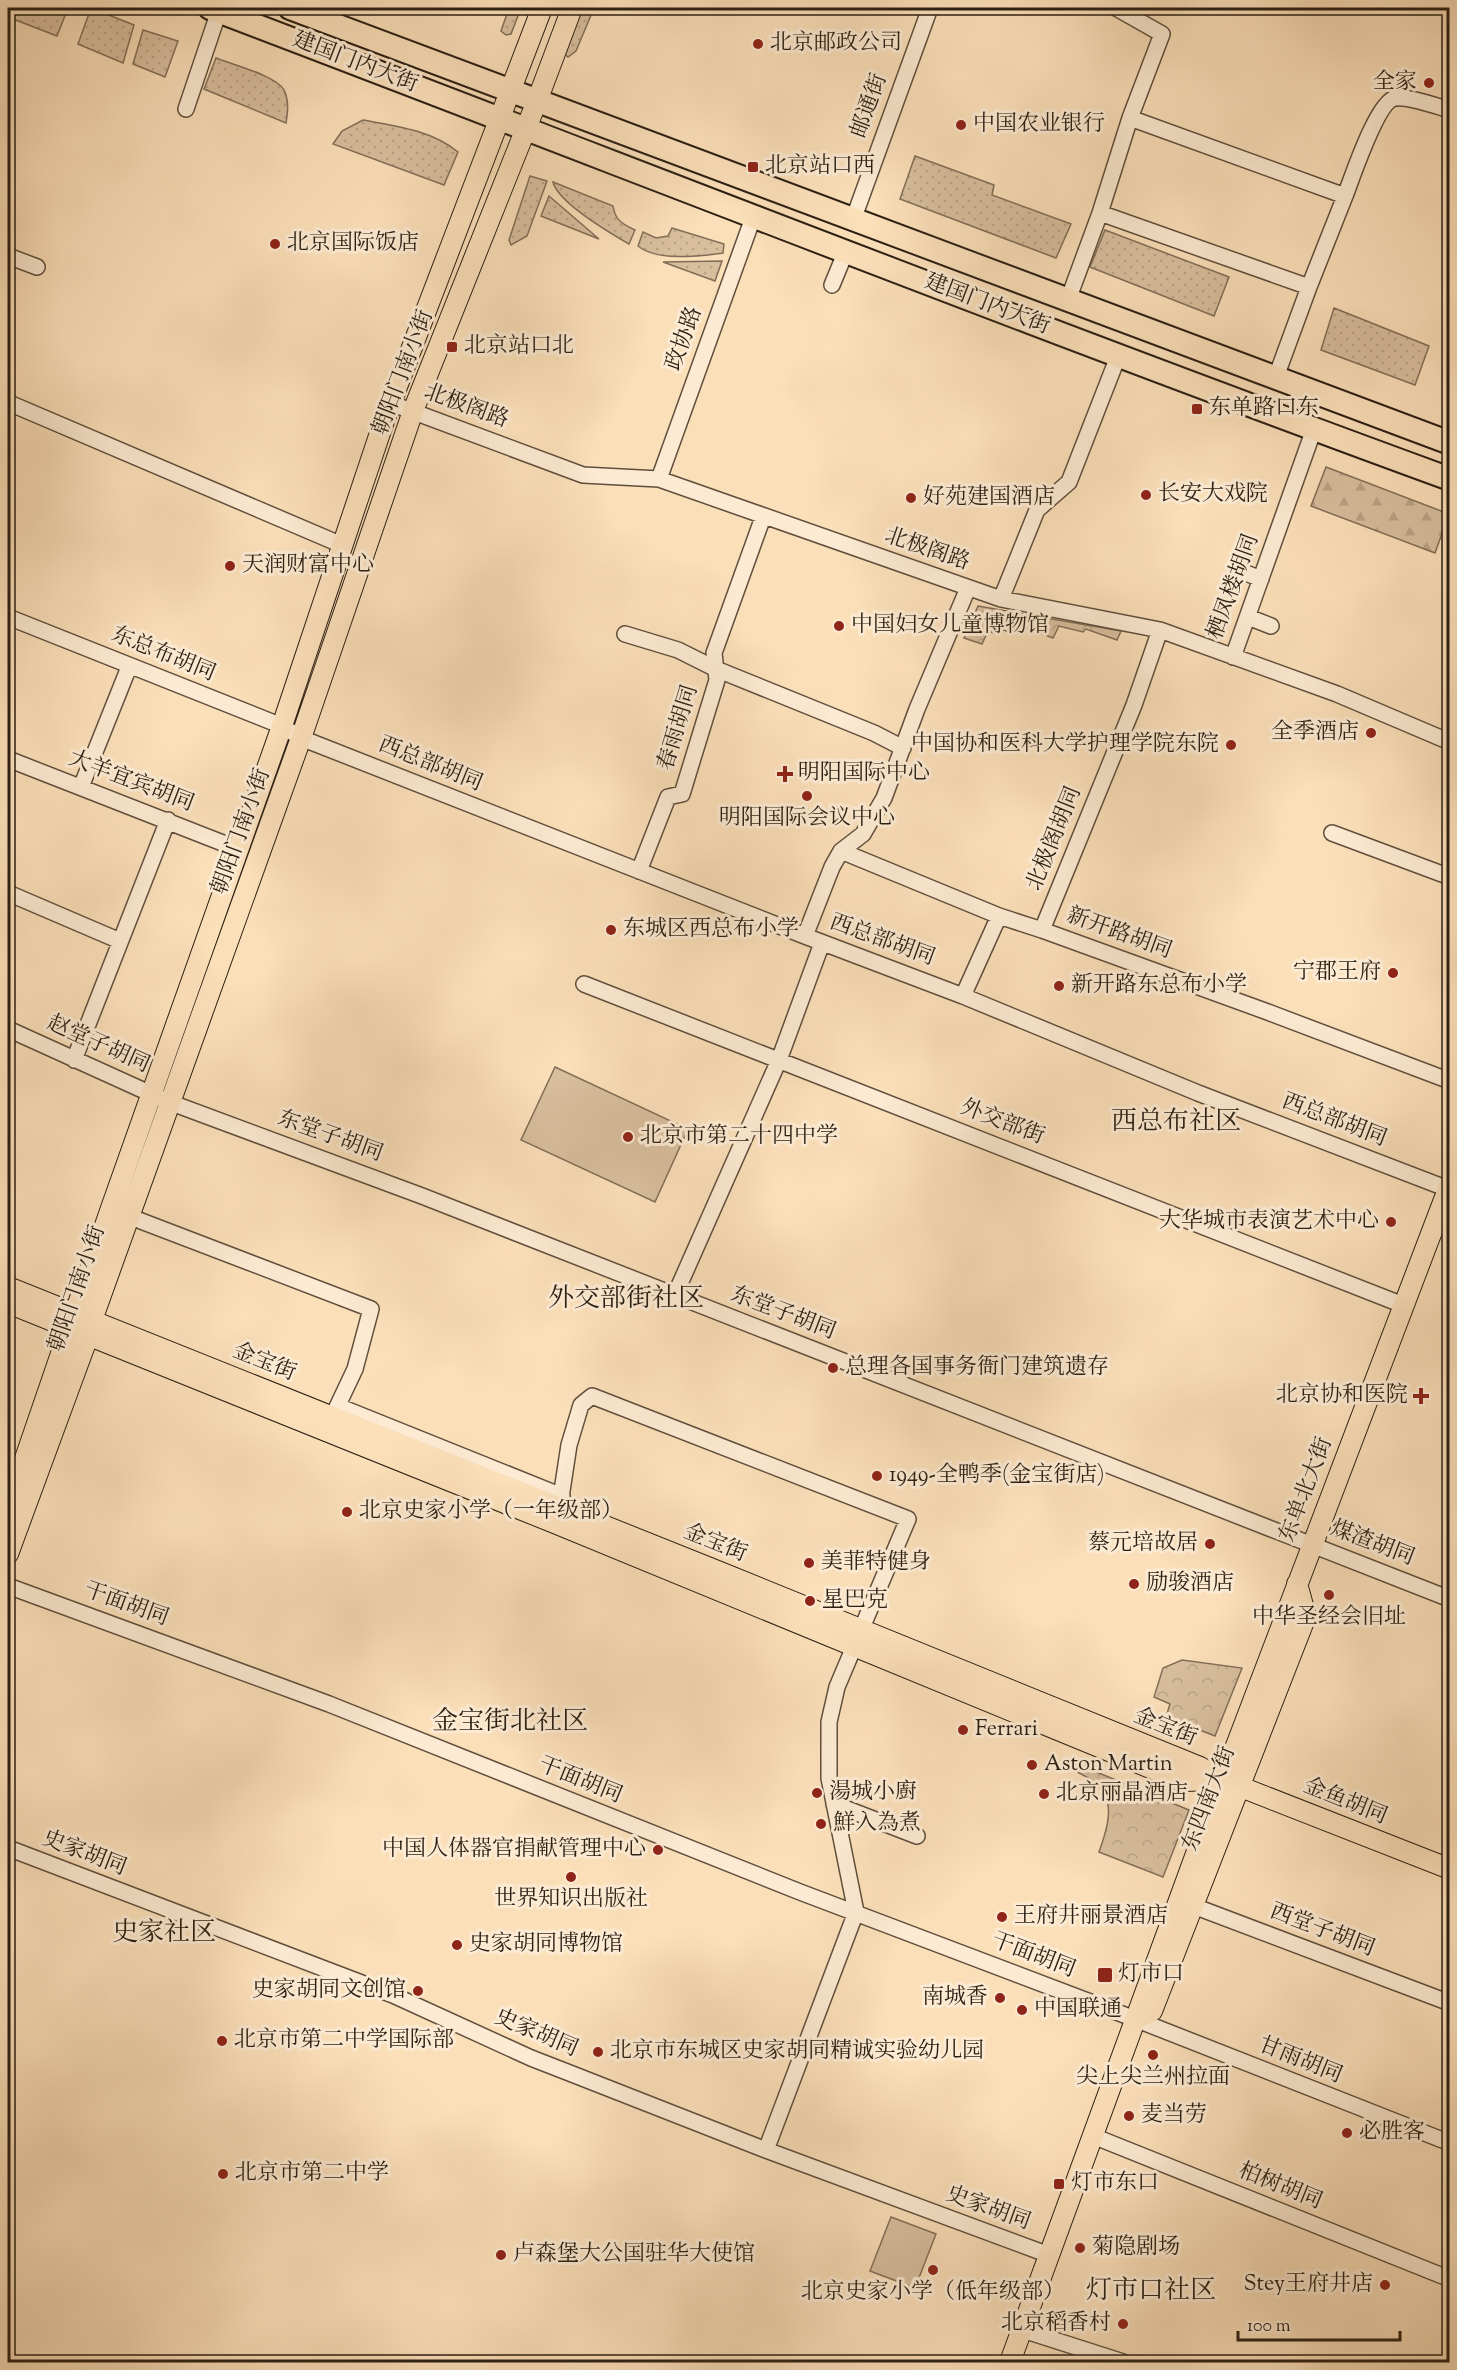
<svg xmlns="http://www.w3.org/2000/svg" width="1457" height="2370" viewBox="0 0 1457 2370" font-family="'Sorts Mill Goudy','Noto Serif SC',serif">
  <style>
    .grass { fill: url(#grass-dots); stroke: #826e58; stroke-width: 1.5 }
    .forest { fill: url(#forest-firs); stroke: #826e58; stroke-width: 1.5 }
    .park { fill: url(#park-crowns); stroke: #826e58; stroke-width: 1.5 }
    .garden { fill: #d8be9d; stroke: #826e58; stroke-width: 1.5 }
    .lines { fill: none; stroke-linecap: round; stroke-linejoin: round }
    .minor-casing { stroke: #5f4f3c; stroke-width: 18 }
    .major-casing { stroke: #2b1f13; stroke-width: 22 }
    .highway-casing { stroke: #2b1f13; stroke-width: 26 }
    .minor { stroke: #fcead2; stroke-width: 15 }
    .major { stroke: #fbdfb9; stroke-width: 20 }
    .highway { stroke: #fbdfb9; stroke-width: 22 }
    .poi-dot { fill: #8f2418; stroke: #fcead2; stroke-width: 2 }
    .labels { text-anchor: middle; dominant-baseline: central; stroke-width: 6; stroke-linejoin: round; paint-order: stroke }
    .poi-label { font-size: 22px; fill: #2b1f13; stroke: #fcead2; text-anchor: start }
    .street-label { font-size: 22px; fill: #2b1f13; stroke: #fcead2 }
    .quarter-label { font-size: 26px; fill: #2b1f13; stroke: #fcead2 }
  </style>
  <defs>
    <pattern id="grass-dots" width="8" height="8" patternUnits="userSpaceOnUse" patternTransform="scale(1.5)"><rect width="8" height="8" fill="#d8be9d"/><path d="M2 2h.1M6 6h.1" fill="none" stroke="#baa386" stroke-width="1.8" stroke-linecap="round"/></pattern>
    <pattern id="forest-firs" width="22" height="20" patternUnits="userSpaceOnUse" patternTransform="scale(1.5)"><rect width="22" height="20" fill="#d8be9d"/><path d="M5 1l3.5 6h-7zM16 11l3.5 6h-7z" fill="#baa386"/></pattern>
    <pattern id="park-crowns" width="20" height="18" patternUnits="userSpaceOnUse" patternTransform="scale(1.5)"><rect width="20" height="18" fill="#d8be9d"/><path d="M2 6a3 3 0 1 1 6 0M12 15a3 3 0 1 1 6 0" fill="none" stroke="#baa386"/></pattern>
  </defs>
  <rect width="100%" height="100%" fill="#fbdfb9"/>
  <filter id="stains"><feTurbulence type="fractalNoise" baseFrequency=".00333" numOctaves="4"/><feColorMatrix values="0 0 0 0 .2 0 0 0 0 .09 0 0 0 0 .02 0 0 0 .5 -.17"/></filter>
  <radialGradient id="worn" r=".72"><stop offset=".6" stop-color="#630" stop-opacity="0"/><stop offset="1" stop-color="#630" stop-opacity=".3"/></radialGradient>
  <path class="grass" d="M17,8H68L57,36L13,19Z
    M91,8L134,25L123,63L78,44Z
    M509,8H521L511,34L506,35L501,31Z
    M579,8H594L576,51L568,57L562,52Z
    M143,30L178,41L165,77L133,64Z
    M216,58C231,64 277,76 284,90C289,101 288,111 286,123L204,89Z
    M363,120C396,126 431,130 458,152L444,185L333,144L342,131Z
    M915,156L994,185L992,195L1071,224L1056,258L900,199Z
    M530,176L547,181L527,236L511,245L509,240Z
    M553,182L613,206C615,220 622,224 635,230L629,244C610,233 558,203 553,182Z
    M549,196L599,239L541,216Z
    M672,228L724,244L723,253C699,256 658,262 638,246L643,232L656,238L668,236Z
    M1105,230L1229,277L1214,316L1090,267Z
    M722,261L715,281L663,262Z
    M1334,308L1429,346L1415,385L1321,350Z"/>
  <path class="forest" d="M1326,467L1449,514L1435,553L1311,506Z"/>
  <path class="park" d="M978,606L1121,631L1117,640L1086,629L1083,632L1059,626L1053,638L1016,624L1011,633L999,628L997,634L988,631L982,644L964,638Z
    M1182,1660L1242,1668L1215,1736L1166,1717L1170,1704L1154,1697L1163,1668Z
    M1072,1762L1189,1810L1163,1877L1099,1852C1114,1810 1116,1787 1070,1769Z"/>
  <path class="garden" d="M555,1067L688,1129L655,1202L521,1140Z
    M891,2217L936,2234L915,2288L870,2271Z"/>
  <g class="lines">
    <defs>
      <path id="minor" d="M1116,8L1162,34L1130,118
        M186,109L219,11
        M1100,213L1309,287
        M853,220L930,8
        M8,256L37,267
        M832,285L846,251
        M1068,300L1100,213L1130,118L1345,196C1352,178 1377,102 1395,98C1408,96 1436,106 1450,110
        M1276,377L1309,287L1345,196
        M390,403L583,475L659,479L1001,599L1160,630L1337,694L1450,742
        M8,408L9,403L342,545
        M659,479L754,215
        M1241,571L1261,579
        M1001,599L1037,510L1069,482L1119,354
        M8,617L282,726L301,738L805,936L963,996L1198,1093L1448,1189
        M1248,617L1271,626
        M625,634L678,650L716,669L874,733L903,748
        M1233,657L1314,429
        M8,759L238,849
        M81,787L129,667
        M1332,833L1450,877
        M841,851L999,916L1042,930L1265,1011L1450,1081
        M639,871L668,797L682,794L717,680L714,653L763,517
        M8,893L120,941
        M1042,930L1134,705L1160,630
        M805,936L832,867L841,851L863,834L884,798L917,709L968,588
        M584,984L1403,1305
        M963,996L999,916
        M8,1029L169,1102L422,1196L1450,1599
        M74,1060L168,820
        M128,1216L371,1309L355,1369L329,1424
        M675,1295L779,1060L822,943
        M338,1406L562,1496
        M558,1517L569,1445L581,1405L592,1396L908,1519L837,1687L829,1722V1778L856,1912L766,2150
        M8,1586L329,1704L800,1892L1135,2019L1450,2143
        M834,1804L917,1836
        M8,1848L393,1995L531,2058L567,2072L766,2150L1049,2255
        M1183,1902L1450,2003
        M1093,2136L1450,2279
        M1023,2330L1123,2362"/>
      <path id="major" d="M8,1287L720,1572L1200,1767L1223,1780L1450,1869
        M8,1303L557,1524L1182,1781L1222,1780
        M8,1508L110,1211L282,726L385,418L542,8
        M8,1554L89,1334L92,1320L301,738L413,411L537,101L572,8
        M1140,2017L1152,2011L1306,1616L1297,1584
        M1010,2362L1223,1780L1450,1184"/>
      <path id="highway" d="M210,8C623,165 1034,327 1450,479
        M290,8L1450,443"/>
    </defs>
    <use href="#minor" class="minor-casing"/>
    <use href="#major" class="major-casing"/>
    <use href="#highway" class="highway-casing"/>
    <use href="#minor" class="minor"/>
    <use href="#major" class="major"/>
    <use href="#highway" class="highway"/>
  </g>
  <g class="poi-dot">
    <circle cx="758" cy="44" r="6"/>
    <circle cx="1429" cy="83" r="6"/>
    <circle cx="961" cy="125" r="6"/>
    <rect x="747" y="161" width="12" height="12" rx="3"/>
    <circle cx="275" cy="244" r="6"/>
    <rect x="446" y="341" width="12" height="12" rx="3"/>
    <rect x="1191" y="403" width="12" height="12" rx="3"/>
    <circle cx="1146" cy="495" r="6"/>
    <circle cx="911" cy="498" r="6"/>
    <circle cx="230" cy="566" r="6"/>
    <circle cx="839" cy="626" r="6"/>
    <circle cx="1371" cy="733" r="6"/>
    <circle cx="1231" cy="745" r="6"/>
    <path d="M782 765h6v6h6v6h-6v6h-6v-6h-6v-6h6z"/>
    <circle cx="807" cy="796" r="6"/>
    <circle cx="611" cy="930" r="6"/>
    <circle cx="1393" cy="973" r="6"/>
    <circle cx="1059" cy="986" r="6"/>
    <circle cx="628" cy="1137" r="6"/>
    <circle cx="1391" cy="1222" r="6"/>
    <circle cx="833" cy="1368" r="6"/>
    <path d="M1418 1387h6v6h6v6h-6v6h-6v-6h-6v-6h6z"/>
    <circle cx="877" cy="1476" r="6"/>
    <circle cx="347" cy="1512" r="6"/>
    <circle cx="1210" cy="1544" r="6"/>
    <circle cx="809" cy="1563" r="6"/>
    <circle cx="1134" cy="1584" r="6"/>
    <circle cx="1329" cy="1595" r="6"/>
    <circle cx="810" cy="1601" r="6"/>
    <circle cx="963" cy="1730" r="6"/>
    <circle cx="1032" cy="1765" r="6"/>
    <circle cx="817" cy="1793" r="6"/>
    <circle cx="1044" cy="1794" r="6"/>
    <circle cx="821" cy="1824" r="6"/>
    <circle cx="658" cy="1850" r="6"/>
    <circle cx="571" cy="1877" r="6"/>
    <circle cx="1002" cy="1917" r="6"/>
    <circle cx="457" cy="1945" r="6"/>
    <rect x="1097" y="1967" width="16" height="16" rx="3"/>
    <circle cx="418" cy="1991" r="6"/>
    <circle cx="1000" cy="1998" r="6"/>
    <circle cx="1022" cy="2010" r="6"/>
    <circle cx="222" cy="2041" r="6"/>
    <circle cx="598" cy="2052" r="6"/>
    <circle cx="1153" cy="2055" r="6"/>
    <circle cx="1129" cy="2116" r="6"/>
    <circle cx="1347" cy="2133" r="6"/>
    <circle cx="223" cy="2174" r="6"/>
    <rect x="1053" y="2178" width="12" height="12" rx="3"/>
    <circle cx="1080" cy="2248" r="6"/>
    <circle cx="501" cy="2255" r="6"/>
    <circle cx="933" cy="2270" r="6"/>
    <circle cx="1385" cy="2285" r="6"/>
    <circle cx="1123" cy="2324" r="6"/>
  </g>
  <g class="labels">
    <g class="poi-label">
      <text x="770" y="44">北京邮政公司</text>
      <text x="1417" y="83" text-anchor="end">全家</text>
      <text x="973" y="125">中国农业银行</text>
      <text x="765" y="167">北京站口西</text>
      <text x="287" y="244">北京国际饭店</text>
      <text x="464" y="347">北京站口北</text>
      <text x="1209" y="409">东单路口东</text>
      <text x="1158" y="495">长安大戏院</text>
      <text x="923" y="498">好苑建国酒店</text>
      <text x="242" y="566">天润财富中心</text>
      <text x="851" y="626">中国妇女儿童博物馆</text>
      <text x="1359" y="733" text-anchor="end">全季酒店</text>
      <text x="1219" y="745" text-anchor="end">中国协和医科大学护理学院东院</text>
      <text x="798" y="774">明阳国际中心</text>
      <text x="807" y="819" text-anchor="middle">明阳国际会议中心</text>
      <text x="623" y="930">东城区西总布小学</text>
      <text x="1381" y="973" text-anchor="end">宁郡王府</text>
      <text x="1071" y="986">新开路东总布小学</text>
      <text x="640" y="1137">北京市第二十四中学</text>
      <text x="1379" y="1222" text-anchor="end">大华城市表演艺术中心</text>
      <text x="845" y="1368">总理各国事务衙门建筑遗存</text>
      <text x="1408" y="1396" text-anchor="end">北京协和医院</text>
      <text x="889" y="1476">1949-全鸭季(金宝街店)</text>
      <text x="359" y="1512">北京史家小学（一年级部）</text>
      <text x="1198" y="1544" text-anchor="end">蔡元培故居</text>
      <text x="821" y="1563">美菲特健身</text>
      <text x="1146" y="1584">励骏酒店</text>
      <text x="822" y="1601">星巴克</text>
      <text x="1329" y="1618" text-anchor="middle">中华圣经会旧址</text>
      <text x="975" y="1730">Ferrari</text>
      <text x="1044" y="1765">Aston Martin</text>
      <text x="829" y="1793">湯城小廚</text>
      <text x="1056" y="1794">北京丽晶酒店</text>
      <text x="833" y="1824">鮮入為煮</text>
      <text x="646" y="1850" text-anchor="end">中国人体器官捐献管理中心</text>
      <text x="571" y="1900" text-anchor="middle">世界知识出版社</text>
      <text x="1014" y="1917">王府井丽景酒店</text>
      <text x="469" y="1945">史家胡同博物馆</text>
      <text x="1118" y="1975">灯市口</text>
      <text x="406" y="1991" text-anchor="end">史家胡同文创馆</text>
      <text x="988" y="1998" text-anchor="end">南城香</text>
      <text x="1034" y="2010">中国联通</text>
      <text x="234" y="2041">北京市第二中学国际部</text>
      <text x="610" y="2052">北京市东城区史家胡同精诚实验幼儿园</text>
      <text x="1153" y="2078" text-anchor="middle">尖上尖兰州拉面</text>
      <text x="1141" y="2116">麦当劳</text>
      <text x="1359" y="2133">必胜客</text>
      <text x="235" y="2174">北京市第二中学</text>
      <text x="1071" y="2184">灯市东口</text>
      <text x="1092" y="2248">菊隐剧场</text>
      <text x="513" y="2255">卢森堡大公国驻华大使馆</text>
      <text x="1373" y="2285" text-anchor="end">Stey王府井店</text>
      <text x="933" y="2293" text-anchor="middle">北京史家小学（低年级部）</text>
      <text x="1111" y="2324" text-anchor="end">北京稻香村</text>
    </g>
    <g class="street-label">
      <text transform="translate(355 63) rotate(21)">建国门内大街</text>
      <text transform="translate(870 106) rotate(-70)">邮通街</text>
      <text transform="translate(987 305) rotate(21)">建国门内大街</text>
      <text transform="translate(685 339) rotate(-70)">政协路</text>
      <text transform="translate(404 373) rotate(-69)">朝阳门南小街</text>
      <text transform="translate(466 407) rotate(20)">北极阁路</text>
      <text transform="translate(927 550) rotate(19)">北极阁路</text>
      <text transform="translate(1234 587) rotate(-70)">栖凤楼胡同</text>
      <text transform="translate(163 655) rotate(22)">东总布胡同</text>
      <text transform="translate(679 728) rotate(-73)">春雨胡同</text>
      <text transform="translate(430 765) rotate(22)">西总部胡同</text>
      <text transform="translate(131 782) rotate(21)">大羊宜宾胡同</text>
      <text transform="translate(242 832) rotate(-70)">朝阳门南小街</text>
      <text transform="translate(1055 839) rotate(-68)">北极阁胡同</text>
      <text transform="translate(1119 934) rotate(20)">新开路胡同</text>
      <text transform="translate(882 941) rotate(20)">西总部胡同</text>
      <text transform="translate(98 1045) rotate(24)">赵堂子胡同</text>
      <text transform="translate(1334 1121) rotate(21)">西总部胡同</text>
      <text transform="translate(1002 1123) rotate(21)">外交部街</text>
      <text transform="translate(330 1137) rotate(20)">东堂子胡同</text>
      <text transform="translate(78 1289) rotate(-71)">朝阳门南小街</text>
      <text transform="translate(783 1314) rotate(21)">东堂子胡同</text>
      <text transform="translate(264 1363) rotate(22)">金宝街</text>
      <text transform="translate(1307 1490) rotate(-69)">东单北大街</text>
      <text transform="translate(715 1544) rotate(22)">金宝街</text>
      <text transform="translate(1372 1544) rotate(21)">煤渣胡同</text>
      <text transform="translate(126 1605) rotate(20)">干面胡同</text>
      <text transform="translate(1165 1728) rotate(22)">金宝街</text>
      <text transform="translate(580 1781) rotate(22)">干面胡同</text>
      <text transform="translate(1210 1799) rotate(-69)">东四南大街</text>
      <text transform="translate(1345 1802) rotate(22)">金鱼胡同</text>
      <text transform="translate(84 1854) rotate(21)">史家胡同</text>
      <text transform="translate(1322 1931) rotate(21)">西堂子胡同</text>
      <text transform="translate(1033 1956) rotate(21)">干面胡同</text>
      <text transform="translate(536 2034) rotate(23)">史家胡同</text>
      <text transform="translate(1300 2061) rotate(22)">甘雨胡同</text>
      <text transform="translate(1280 2187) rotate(22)">柏树胡同</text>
      <text transform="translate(988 2209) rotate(20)">史家胡同</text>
    </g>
    <g class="quarter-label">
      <text x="1176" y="1122">西总布社区</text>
      <text x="626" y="1299">外交部街社区</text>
      <text x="510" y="1722">金宝街北社区</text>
      <text x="164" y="1933">史家社区</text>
      <text x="1151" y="2291">灯市口社区</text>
    </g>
  </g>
  <rect width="1457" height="2370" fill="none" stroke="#fbdfb9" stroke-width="30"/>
  <rect x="9" y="9" width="1439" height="2352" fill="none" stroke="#2b1f13" stroke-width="3"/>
  <rect x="15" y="15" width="1427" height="2340" fill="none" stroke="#2b1f13" stroke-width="1.5"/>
  <path d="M1238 2331v9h162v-9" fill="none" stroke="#2b1f13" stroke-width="3"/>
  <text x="1247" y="2331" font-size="18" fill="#2b1f13" stroke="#fcead2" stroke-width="4.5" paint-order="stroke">100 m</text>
  <rect width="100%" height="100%" filter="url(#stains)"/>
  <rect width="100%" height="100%" fill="url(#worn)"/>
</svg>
